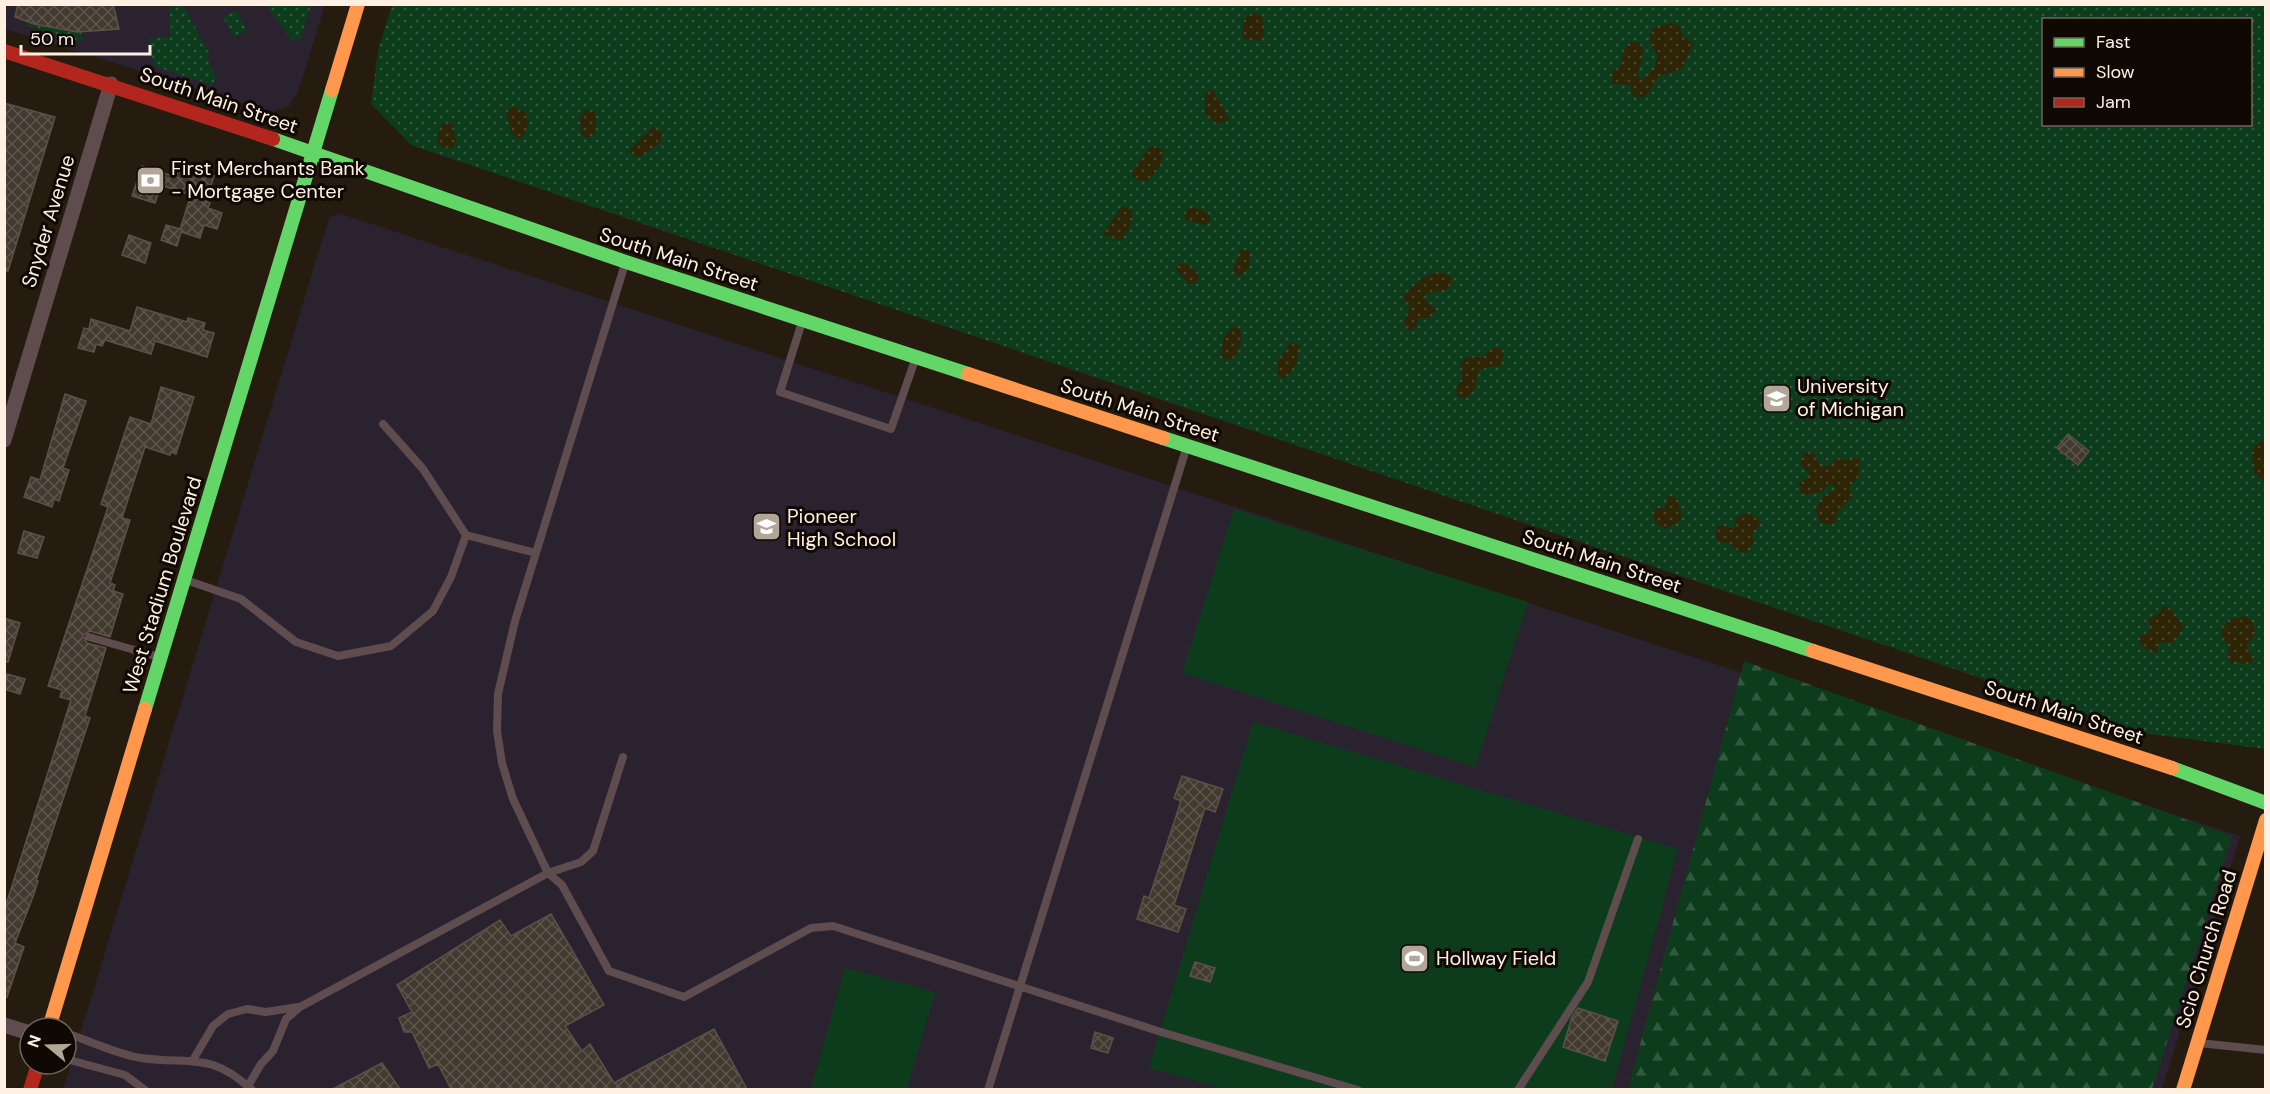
<svg xmlns="http://www.w3.org/2000/svg" width="2270" height="1094" viewBox="0 0 2270 1094" font-family="'DM Sans',sans-serif">
  <style>
    .education { fill: #2a232f }
    .grass { fill: url(#grass-dots); fill-rule: evenodd }
    .forest { fill: url(#forest-firs) }
    .sand { fill: url(#sand-dots) }
    .garden { fill: #0d3c1d }
    .building { fill: url(#building-cross-hatch); stroke: #5b5148; stroke-width: 1.5 }
    .lines { fill: none; stroke-linecap: round; stroke-linejoin: round }
    .lane { stroke: #5e4c4f; stroke-width: 8 }
    .street { stroke: #5e4c4f; stroke-width: 15 }
    .fast { stroke: #63d668; stroke-width: 14 }
    .slow { stroke: #ff974d; stroke-width: 14 }
    .jam { stroke: #b3261e; stroke-width: 14 }
    .labels { text-anchor: middle; dominant-baseline: central; stroke-width: 6; stroke-linejoin: round; paint-order: stroke }
    .street-label { font-size: 20px; fill: #fef1e4; stroke: #100802 }
    .poi-label { font-size: 20px; fill: #fef1e4; stroke: #100802; text-anchor: start }
  </style>
  <defs>
    <pattern id="grass-dots" width="8" height="8" patternUnits="userSpaceOnUse" patternTransform="scale(1.5)"><rect width="8" height="8" fill="#0d3c1d"/><path d="M2 2h.1M6 6h.1" fill="none" stroke="#31593e" stroke-width="1.8" stroke-linecap="round"/></pattern>
    <pattern id="forest-firs" width="22" height="20" patternUnits="userSpaceOnUse" patternTransform="scale(1.5)"><rect width="22" height="20" fill="#0d3c1d"/><path d="M5 1l3.5 6h-7zM16 11l3.5 6h-7z" fill="#31593e"/></pattern>
    <pattern id="sand-dots" width="8" height="8" patternUnits="userSpaceOnUse" patternTransform="scale(1.5)"><rect width="8" height="8" fill="#2e2507"/><path d="M2 2h.1M6 6h.1" fill="none" stroke="#4d452b" stroke-width="1.8" stroke-linecap="round"/></pattern>
    <pattern id="building-cross-hatch" width="8" height="8" patternUnits="userSpaceOnUse" patternTransform="scale(1.5)"><rect width="8" height="8" fill="#42392f"/><path d="M0 0l8 8M0 8l8-8" fill="none" stroke="#5e564d"/></pattern>
  </defs>
  <rect width="100%" height="100%" fill="#261b0f"/>
  <path class="education" d="M5,5H325L298,92L289,106L271,112L5,29Z
    M338,213L2240,836L2162,1089L63,1090L329,218Z"/>
  <path class="grass" d="M169,5H183L209,53L207,58L216,78L212,85L154,66L149,39L171,36Z
    M266,5H311L300,41L290,38Z
    M392,5H2265V749L2143,733L411,145L371,104L378,51ZM2044,20H2250V124H2044Z
    M236,10L247,30L234,37L223,17Z
    M29,22L81,31L82,42L27,26Z"/>
  <path class="forest" d="M1744,661L2232,836L2152,1089H1628Z"/>
  <path class="sand" d="M1252,12L1262,16L1264,37L1260,41L1245,39L1242,34L1244,20Z
    M1671,23L1680,27L1682,36L1693,43L1682,69L1659,76C1649,86 1651,102 1633,96L1630,85L1612,84V71L1620,66L1624,50L1631,41L1640,43C1647,54 1639,64 1637,76L1643,79L1654,69L1657,56C1652,44 1647,41 1653,28Z
    M1210,90L1213,91C1216,94 1228,117 1229,120L1217,124L1205,114V93Z
    M514,106L525,112C529,123 529,130 520,139L511,133L506,111Z
    M586,110H593L596,117L594,135L587,138L581,135L580,116Z
    M446,122L453,125L456,141L452,148L442,147L437,142L440,127Z
    M653,127L662,133L660,143L640,157L631,154L630,149Z
    M1155,145L1163,151L1160,166L1148,181L1137,180L1132,175L1133,171L1148,149Z
    M1122,206L1133,211L1130,226L1121,241L1103,234Z
    M1189,207L1200,209L1210,216V222L1205,225L1187,220L1184,216Z
    M1241,250H1248L1251,253L1249,267L1239,277L1233,271Z
    M1180,263L1189,265L1199,274L1197,283L1189,284L1175,269Z
    M1437,272L1451,276V286L1446,290L1425,294V299L1436,310L1429,318H1419L1414,330L1410,331L1403,324L1410,307L1403,299L1404,295L1422,278Z
    M1235,326L1239,328C1244,339 1240,353 1231,360L1222,358C1220,345 1223,332 1235,326Z
    M1291,342L1299,345C1299,357 1295,372 1284,379L1278,375V361Z
    M1494,347L1504,350L1501,365L1479,370L1474,390L1466,399L1457,396L1456,389L1462,377L1460,363L1468,357H1482Z
    M2265,439V482L2254,473L2252,453L2255,445Z
    M1808,451L1813,453L1822,467L1829,466L1840,456L1845,460L1857,458L1860,460L1859,477L1849,487L1852,497L1837,513L1835,523L1830,525L1820,522L1815,509L1824,496L1835,489V486L1829,484L1822,492L1804,495L1801,492L1799,484L1810,475L1800,463L1803,454Z
    M1671,495L1677,499L1682,515L1681,520L1666,529L1656,524L1653,514L1657,507L1665,509L1667,497Z
    M1746,514H1752L1761,523L1752,535L1754,542L1746,553C1737,552 1734,550 1730,543H1719L1715,535L1717,527L1721,525L1734,529L1736,517Z
    M2162,607H2169L2184,627L2174,642L2158,643V652L2156,654L2141,646L2139,641L2140,636L2151,630L2148,619L2159,614Z
    M2245,616C2254,621 2255,625 2255,635L2246,645L2254,659L2248,665L2237,661L2232,664L2227,658L2230,646L2223,640L2221,631L2228,620Z"/>
  <path class="garden" d="M1234,509L1528,602L1475,767L1182,673Z
    M1253,722L1678,849L1612,1089H1224L1149,1068Z
    M845,968L935,992L907,1089H811Z"/>
  <path class="building" d="M18,4H113L119,29L77,32L34,24L15,17Z
    M4,103L55,117L8,271H4Z
    M142,166L176,177L179,166L214,176L206,201L210,203L208,208L222,213L217,229L204,225L200,238L181,232L177,246L161,240L166,225L180,229L191,195L161,185L155,203L132,196Z
    M129,235L151,243L145,263L122,255Z
    M137,307L187,322L188,318L205,323L203,330L214,333L207,357L155,341L151,354L105,340L102,346L96,344L94,352L78,348L84,328L89,329L91,319L130,331Z
    M161,387L194,397L176,454L171,452L170,455L145,447L122,518L130,520L110,583L115,585L113,591L123,594L110,637L90,631L83,635L87,643L106,648L85,716L90,718L82,742L36,881H38L34,894L15,943L24,947L7,997H4V911L71,700L60,697L62,690L48,686L108,507L101,504L130,417L151,424Z
    M65,394L86,401L63,468L69,470L59,501L54,499L52,507L24,497L31,477L40,480Z
    M2068,434L2089,451L2078,465L2057,448Z
    M24,531L44,537L37,558L18,553Z
    M4,618L20,623L8,662H4Z
    M7,674L25,679L20,694L4,689Z
    M1182,776L1223,789L1215,812L1205,808L1174,905L1186,909L1178,932L1137,919L1144,896L1149,898L1181,801L1174,798Z
    M551,914L604,1005L565,1026L582,1051L590,1044L614,1083L714,1029L747,1089H451L438,1064L429,1068L412,1032H404L399,1018L412,1012L397,985L500,920L511,936Z
    M1195,962L1215,968L1210,982L1190,976Z
    M1578,1008L1618,1021L1605,1061L1563,1047L1572,1017Z
    M1095,1032L1113,1038L1108,1053L1091,1048Z
    M382,1063L400,1089H333Z"/>
  <g class="lines">
    <path class="lane" d="M625,264L515,621L498,694L497,731L502,763L513,799L548,873L562,885L609,971L684,997L811,928L833,926L1161,1032L1358,1090
      M802,322L780,392L891,429L915,360
      M383,424L423,469L466,535L536,553
      M186,580L241,599L296,642L338,656L391,646L433,611L451,577L466,535
      M89,637L159,657
      M66,1033C90,1041 116,1054 141,1058C191,1065 210,1051 252,1090
      M2199,1043L2266,1050
      M66,1059L125,1075L145,1090
      M193,1060L213,1026L228,1014L247,1009L266,1012L298,1007
      M248,1086L261,1064L273,1051L286,1019L300,1007L548,873L581,862L593,851L623,757
      M988,1090L1187,446
      M1518,1090L1588,982L1638,839"/>
    <path class="street" d="M4,440L111,84
      M4,1025L30,1033"/>
    <path class="fast" d="M273,139L626,262L968,374
      M1163,438L1813,651
      M145,709L332,90
      M2172,768L2266,803"/>
    <path class="slow" d="M332,90L358,4
      M968,374L1163,438
      M1813,651L2172,768
      M49,1028L145,709
      M2183,1090L2266,820"/>
    <path class="jam" d="M4,51L273,139
      M30,1090L38,1064"/>
  </g>
  <defs>
    <symbol id="bank-square" viewBox="-11 -11 22 22"><rect x="-9" y="-9" width="18" height="18" rx="4" fill="#b2a699" stroke="#100802"/><path d="M-6-4H6V4H-6ZM0-2.3a2.3 2.3 0 1 0 0 4.6a2.3 2.3 0 1 0 0-4.6Z" fill="#fff"/></symbol>
    <symbol id="university-square" viewBox="-11 -11 22 22"><rect x="-9" y="-9" width="18" height="18" rx="4" fill="#b2a699" stroke="#100802"/><path d="M0-5L7-2L0 1L-7-2ZM-4 1L0 2.5L4 1V4Q0 6-4 4Z" fill="#fff"/></symbol>
    <symbol id="school-square" viewBox="-11 -11 22 22"><rect x="-9" y="-9" width="18" height="18" rx="4" fill="#b2a699" stroke="#100802"/><path d="M0-5L7-2L0 1L-7-2ZM-4 1L0 2.5L4 1V4Q0 6-4 4Z" fill="#fff"/></symbol>
    <symbol id="stadium-square" viewBox="-11 -11 22 22"><rect x="-9" y="-9" width="18" height="18" rx="4" fill="#b2a699" stroke="#100802"/><path d="M0-5a6.5 5 0 1 0 0 10a6.5 5 0 1 0 0-10ZM-3.5-1.8h7v3.6h-7Z" fill="#fff"/></symbol>
  </defs>
  <g fill-rule="evenodd">
    <use href="#bank-square" x="134" y="164" width="33" height="33"/>
    <use href="#university-square" x="1760" y="382" width="33" height="33"/>
    <use href="#school-square" x="750" y="510" width="33" height="33"/>
    <use href="#stadium-square" x="1398" y="942" width="33" height="33"/>
  </g>
  <g class="labels">
    <g class="street-label">
      <text transform="translate(219 100) rotate(19)">South Main Street</text>
      <text transform="translate(48 221) rotate(-73)">Snyder Avenue</text>
      <text transform="translate(679 259) rotate(18)">South Main Street</text>
      <text transform="translate(1140 410) rotate(18)">South Main Street</text>
      <text transform="translate(1602 561) rotate(18)">South Main Street</text>
      <text transform="translate(162 585) rotate(-73)">West Stadium Boulevard</text>
      <text transform="translate(2064 712) rotate(18)">South Main Street</text>
      <text transform="translate(2206 949) rotate(-73)">Scio Church Road</text>
    </g>
    <g class="poi-label">
      <text x="171" y="168">First Merchants Bank<tspan x="171" dy="23">- Mortgage Center</tspan></text>
      <text x="1797" y="386">University<tspan x="1797" dy="23">of Michigan</tspan></text>
      <text x="787" y="516">Pioneer<tspan x="787" dy="23">High School</tspan></text>
      <text x="1436" y="958">Hollway Field</text>
    </g>
  </g>
  <rect width="2270" height="1094" fill="none" stroke="#fef1e4" stroke-width="12"/>
  <rect x="2042" y="18" width="210" height="108" fill="#100802" stroke="#6f655c" stroke-width="1.5"/>
  <rect x="2054" y="38" width="30" height="9" fill="#63d668" stroke="#6f655c" stroke-width="1.5"/>
  <text x="2096" y="48" font-size="18" fill="#fef1e4">Fast</text>
  <rect x="2054" y="68" width="30" height="9" fill="#ff974d" stroke="#6f655c" stroke-width="1.5"/>
  <text x="2096" y="78" font-size="18" fill="#fef1e4">Slow</text>
  <rect x="2054" y="98" width="30" height="9" fill="#b3261e" stroke="#6f655c" stroke-width="1.5"/>
  <text x="2096" y="108" font-size="18" fill="#fef1e4">Jam</text>
  <g transform="translate(48 1046) rotate(289)"><circle r="28" fill="#100802" stroke="#6f655c" stroke-width="1.5"/>
  <path d="M0-4.5L10 22L0 15L-10 22Z" fill="#b2a699"/>
  <text y="-9" font-size="16" font-weight="bold" text-anchor="middle" fill="#fef1e4">N</text>
  </g>
  <path d="M21 45v9h129v-9" fill="none" stroke="#fef1e4" stroke-width="3"/>
  <text x="30" y="45" font-size="18" fill="#fef1e4" stroke="#100802" stroke-width="4.5" paint-order="stroke">50 m</text>
</svg>
